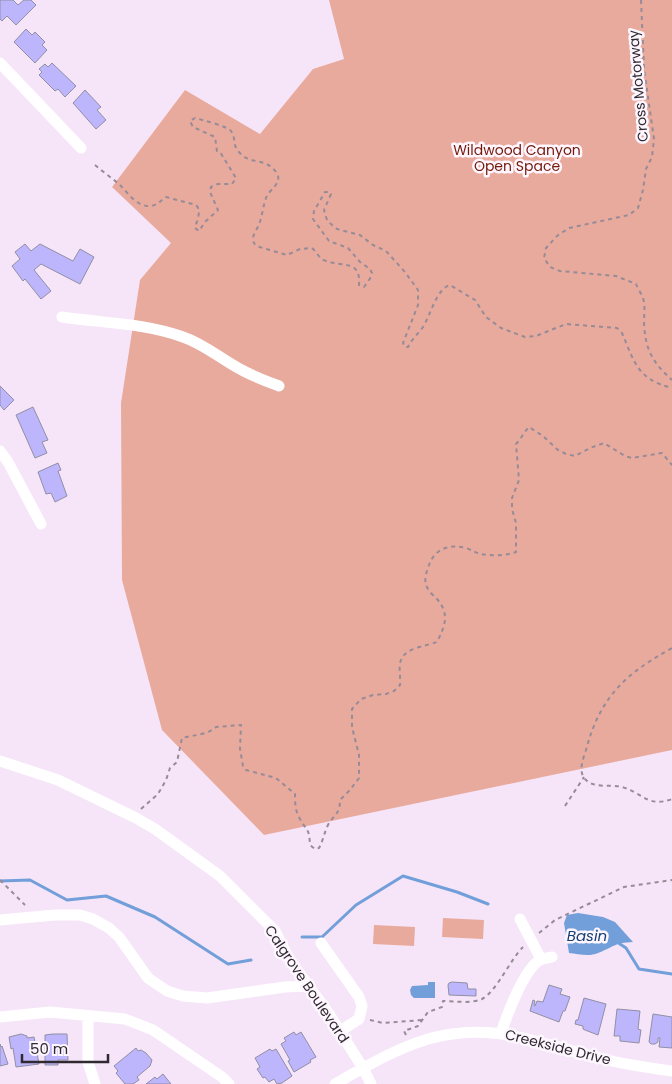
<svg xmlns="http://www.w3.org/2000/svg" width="672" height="1084" viewBox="0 0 672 1084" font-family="Poppins,sans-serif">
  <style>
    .green { fill: #e8aa9d }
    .water { fill: #729fd9 }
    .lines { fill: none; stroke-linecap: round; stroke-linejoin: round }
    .stream { stroke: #729fd9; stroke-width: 3 }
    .building { fill: #beb6fc; stroke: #908fa3 }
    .path { stroke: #978b98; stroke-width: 2; stroke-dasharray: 4 4; stroke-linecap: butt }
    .minor { stroke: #fff; stroke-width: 11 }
    .labels { text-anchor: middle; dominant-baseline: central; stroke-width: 5; stroke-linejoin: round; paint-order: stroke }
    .street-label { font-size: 14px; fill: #302930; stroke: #fdf6fe }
    .park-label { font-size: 14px; fill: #741909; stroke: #fdf6fe }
    .water-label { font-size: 15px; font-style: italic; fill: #123f73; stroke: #fdf6fe }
  </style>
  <rect width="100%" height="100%" fill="#f6e5f8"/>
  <path class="green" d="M329,0H672V750L264,835L162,730L122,580L121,403L140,280L171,243L112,187L185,90L260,134L313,69L344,59Z
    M443,918L484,920L483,939L442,937Z
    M374,925L415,927L414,946L373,944Z"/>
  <path class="water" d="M578,913L603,917L615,922L633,942C613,943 614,947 598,953C589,957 578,954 569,953L564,923L567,915Z
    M428,982H435V998H414L411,995L410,990L412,986L428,985Z"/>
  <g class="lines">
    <path class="stream" d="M0,881L30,880L67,900L106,896L155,917L228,964L251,960
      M302,937H322L356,905L403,876L457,892L488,904
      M617,942L626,948L639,969L672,974"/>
  </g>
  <path class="building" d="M0,0H13L18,5L24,0H31L36,5L16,25L7,16L2,21L0,19Z
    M26,29L32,35L35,32L45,42L42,45L47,50L35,63L14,42Z
    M52,63L76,86L65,97L58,89L55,91L39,75L42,72L39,69L45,64L48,67Z
    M85,90L101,107L97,110L106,120L96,129L73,103Z
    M25,244L31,251L40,244L73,261L80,249L94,257L80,284L41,264L34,270L51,291L41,299L25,279L23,281L12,266L20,259L15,252Z
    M0,386L14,400L4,410L0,405Z
    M33,407L48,440L42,442L47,453L35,458L16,415Z
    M58,463L61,470L58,471L67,496L55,502L51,493L46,494L38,472Z
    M452,982L467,983L468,989H476V996L449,995L448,985L449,983Z
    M549,985L562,989L560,994L570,997L565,1011H563L559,1022L530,1011L533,1000L535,1001L534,1005L535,1006L537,1001L543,1002Z
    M584,998L606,1004L598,1035L585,1030L583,1029V1026L575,1024L576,1020H578Z
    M617,1009L640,1011L638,1029L641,1030L639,1043L620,1041V1036H614Z
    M653,1014L672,1017V1048L659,1047L660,1038H658V1042L655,1044H651L649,1042Z
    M294,1032L296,1035L301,1032L316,1057L310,1060L311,1062L294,1072L288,1061L290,1060L281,1044L286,1041L284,1038Z
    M21,1034L27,1036V1038L34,1037L39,1064L16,1067L13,1048L11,1049L9,1037Z
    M53,1034H67L68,1060H58V1065H45V1035Z
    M0,1044L1,1047L2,1046L8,1064L0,1066Z
    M136,1048L138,1051L141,1050L146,1053L152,1060L150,1066L137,1077L139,1080L133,1084H125L116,1073L118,1071L114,1066Z
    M270,1049L272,1051L276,1049L292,1076L282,1083L277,1084L274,1079L269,1082L265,1077L263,1078L257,1069L260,1067L255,1058Z
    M163,1074L171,1084H146L155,1077L157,1079Z"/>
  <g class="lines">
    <path class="path" d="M641,0L644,69L654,139L652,157L646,169L643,190L638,208L629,215L569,228L557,236L546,248L544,258L550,267L560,271L616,276L636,284C638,289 643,296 644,302C645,308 644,315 644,322C645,349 652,362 672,380
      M95,165C103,172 112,178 120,185C128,193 136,206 149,206C157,206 160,201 166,197L196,205C202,211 197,220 195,228L199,231L205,222L218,210L210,192L211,187L218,184H232L236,178L220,152L217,151L215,137L193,127L190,121L195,118C202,120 227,126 231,131C237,140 231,146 242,155C252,164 266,158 276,172C284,183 269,189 266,198C263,207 262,216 259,225C257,229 253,234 253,239C253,242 254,243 256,246L287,255L300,249L312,248C317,252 319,259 326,261C344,267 361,260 359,285L364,287L371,277L372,273L370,269L360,262L348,248L329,241L313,219L314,211L325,192H329L331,194L324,210L327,220L332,225L337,229L360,235L373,245L386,251L405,272L418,290V305L403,343L405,347H408C412,339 418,334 423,327C430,316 437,288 450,285L475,300L486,317L501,328L525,337L536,336L566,324L617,328L622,333C635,363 637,379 672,388
      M672,648C625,674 600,697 586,750C583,759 578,771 585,779C594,789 611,784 622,787C643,793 648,808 672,799
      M565,806L584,777
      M141,809L158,794L166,780L170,768L177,762L182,738C194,735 207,735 216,727L241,725L240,749L243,766L246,770L276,778L295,794C295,802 295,811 300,819C307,832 309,827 310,845L315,849L319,848C323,841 324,833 328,825C334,814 340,815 340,800L350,790L359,778V755L352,727V709L361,699L373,695L386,694L394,691L400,685C401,678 398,667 401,660C405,648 426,646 437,642C445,626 450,614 437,599C433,595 427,590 426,584C424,579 427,570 429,565C435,548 450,544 466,548C472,550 476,553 481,554C492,556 505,556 516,552V523L512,509V498L519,480L516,444C521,439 524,432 529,427L543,436L558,450L566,454L575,456L590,448L604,443L625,456L632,458L662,453L672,465
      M0,880L25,905
      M539,933L555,920L624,887L672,880
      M370,1020L383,1023L422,1020
      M406,1035L404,1031L418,1026L428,1012L442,1007L443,1001C454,1001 471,1004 482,999C496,992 510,960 523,947"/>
    <path class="minor" d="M0,63L81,148
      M62,317C102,323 145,323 183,337C204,344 221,359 240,369C252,376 266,381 279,386
      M0,451L8,462L41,524
      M0,761L58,780L136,818L155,829L220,876L275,931L289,959L329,1014L363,1068L371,1084
      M520,919L541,959
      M0,920L55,915H80L93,919L109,928L119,937L148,978L167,991L183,996L207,998L285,987L309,986
      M321,943L359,997L362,1006L359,1019L340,1031
      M0,1017L50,1012L125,1019L153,1030L222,1077L229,1084
      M88,1017V1062L95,1084
      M501,1033C507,1015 524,969 540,960C544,958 548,958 552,957
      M335,1084C365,1067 395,1049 428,1039C494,1020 542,1045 604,1059C626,1065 649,1068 672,1071"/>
  </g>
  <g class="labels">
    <g class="street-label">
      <text transform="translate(638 86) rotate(-95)">Cross Motorway</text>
      <text transform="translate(307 984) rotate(56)">Calgrove Boulevard</text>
      <text transform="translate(558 1047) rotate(14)">Creekside Drive</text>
    </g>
    <g class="park-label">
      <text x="517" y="150">Wildwood Canyon<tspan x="517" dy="16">Open Space</tspan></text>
    </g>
    <g class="water-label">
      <text x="587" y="935">Basin</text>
    </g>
  </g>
  <path d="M22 1054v8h86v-8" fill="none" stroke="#302930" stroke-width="2.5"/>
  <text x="30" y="1054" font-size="15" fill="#302930" stroke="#fdf6fe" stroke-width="4" paint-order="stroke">50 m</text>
</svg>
